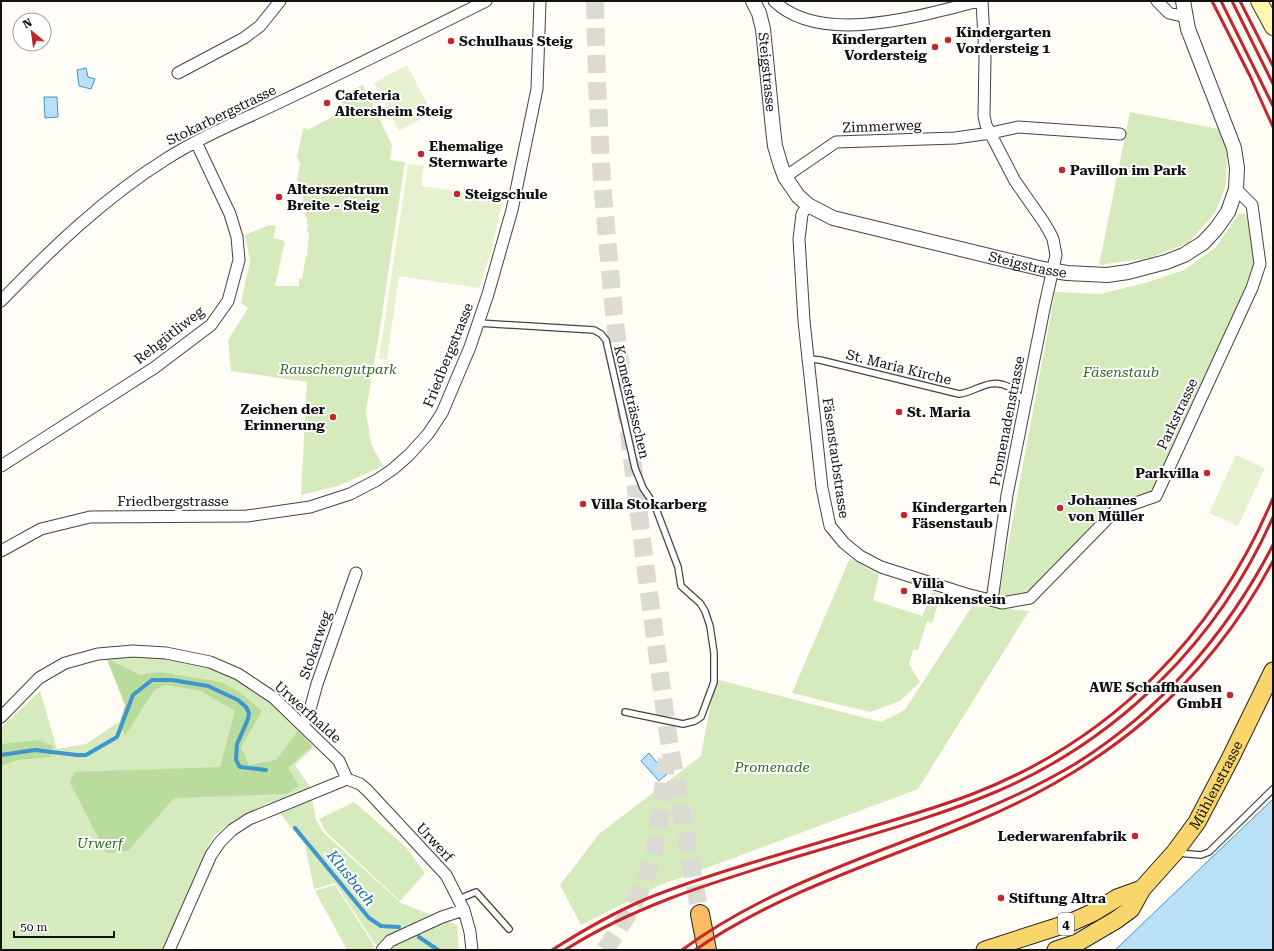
<svg xmlns="http://www.w3.org/2000/svg" width="1274" height="951" viewBox="0 0 1274 951" font-family="'Roboto Serif',serif">
  <style>
    .green { fill: #d5ebbd }
    .forest { fill: #b9dc9c }
    .pitch { fill: #e6f2cf }
    .water { fill: #b9e0f7; stroke: #3f96cf }
    .lines { fill: none; stroke-linecap: round; stroke-linejoin: round }
    .stream { stroke: #3f96cf; stroke-width: 4 }
    .trunk-tunnel { stroke: #dbdad3; stroke-width: 18; stroke-dasharray: 18 9; stroke-linecap: butt }
    .service-casing { stroke: #444; stroke-width: 8 }
    .minor-casing { stroke: #444; stroke-width: 13 }
    .tertiary-casing { stroke: #444; stroke-width: 16 }
    .secondary-casing { stroke: #333; stroke-width: 18 }
    .primary-casing { stroke: #222; stroke-width: 19 }
    .trunk-casing { stroke: #222; stroke-width: 20 }
    .service { stroke: #fff; stroke-width: 5.5 }
    .minor { stroke: #fff; stroke-width: 11 }
    .tertiary { stroke: #fff; stroke-width: 14 }
    .secondary { stroke: #fff6b0; stroke-width: 16 }
    .primary { stroke: #f9d66b; stroke-width: 17 }
    .trunk { stroke: #f7bc64; stroke-width: 18 }
    .rail { stroke: #c4262e; stroke-width: 3 }
    .poi-dot { fill: #c4262e; stroke: #fff; stroke-width: 1.5 }
    .labels { text-anchor: middle; dominant-baseline: central; stroke-width: 4; stroke-linejoin: round; paint-order: stroke }
    .shield { fill: #fff; stroke: #585858; stroke-width: 1 }
    .shield-label { font-size: 13px; font-weight: bold; fill: #111 }
    .poi-label { font-size: 14px; font-weight: bold; fill: #111; stroke: #fff; text-anchor: start }
    .street-label { font-size: 14px; fill: #111; stroke: #fff }
    .park-label { font-size: 14px; font-style: italic; fill: #2f6b1f; stroke: #fff }
    .water-label { font-size: 15px; font-style: italic; fill: #1768a6; stroke: #fff }
  </style>
  <rect width="100%" height="100%" fill="#fffdf5"/>
  <path class="green" d="M363,85L392,145L390,160L405,162L379,334L366,411L371,444L383,466L338,486L301,495L307,382L231,371L228,340L248,308L241,303L250,261L245,235L269,225L276,226L273,238L285,241L275,286H299V279H302L306,256H307L309,232H307L308,224H307V217H305V209H303L304,203L302,191H299L297,179L300,164L297,157L303,129L306,128L307,130L346,110L339,97Z
    M1130,112L1219,129L1227,151L1226,185L1215,213L1188,243L1149,258L1099,265Z
    M1239,213L1251,216L1255,267L1154,492L1112,505L1028,596L1014,599L999,594L1055,292L1100,294L1145,283L1184,270L1216,247Z
    M850,558L879,575L873,600L922,616L933,592L941,595L932,623L927,621L918,650H913L909,664L920,682L900,701L870,712L792,693Z
    M972,606L1029,611L918,789L656,887L581,925L560,885L599,834L701,756L715,679L881,722L905,710Z
    M149,656L191,661L235,678L268,700L314,747L295,765L310,787L316,820L323,832L401,903L457,925L459,950H379L335,883L314,889L305,845L271,802L236,819L214,835L204,854L163,950H1V728L40,691L57,749L86,744L120,721L125,705L107,659Z
    M354,802L405,846L425,873L400,901L326,832L319,819Z
    M335,885L375,947L371,950H347L315,891Z"/>
  <path class="forest" d="M107,659L140,675L159,672L221,682L238,691L262,711L241,747L249,765L276,760L298,731L312,746L288,768L299,786L287,794L174,798L128,851L106,853L70,783L74,772L220,767L235,711L201,691L166,685L154,690L125,736L120,721L125,705Z
    M38,740L53,746L51,757L17,760L1,766V744Z"/>
  <path class="pitch" d="M407,65L432,113L399,131L374,83Z
    M408,164L424,166L421,186L503,198L491,251L479,288L399,276L387,360L379,359Z
    M1236,455L1265,468L1238,526L1209,513Z"/>
  <path class="water" d="M86,68L88,77L95,79L91,89L79,86L77,70Z
    M57,97L58,117L45,118L44,97Z
    M649,753L667,774L659,781L641,761Z
    M1273,799V950H1115Z"/>
  <g class="lines">
    <path class="stream" d="M1,755L35,750L77,755H86L117,737L133,695L152,680H172L208,686L238,700L246,707L249,713L248,719L237,744L236,760L240,767L266,770
      M295,828L369,918L381,926L399,927
      M419,937L438,950"/>
    <path class="trunk-tunnel" d="M595,1L597,83L602,182L614,314L646,571L669,742L700,914
      M605,950C624,922 643,892 652,858C660,826 662,792 667,759"/>
    <defs>
      <path id="service" d="M478,323L594,330L601,334L606,340L635,468L643,488L655,506L678,567L681,586L700,603L705,611L710,626L714,653V682L701,717L695,721L683,724L625,712
        M808,359L820,360L959,394C976,392 989,377 1009,387C1016,391 1017,397 1026,401
        M1178,853L1201,855L1209,852L1273,789
        M459,899L476,892L509,929"/>
      <path id="minor" d="M774,1C822,47 922,15 979,1
        M982,1L985,58L984,116L986,125L1015,181L1043,221L1049,231L1053,239L1056,255L1044,309L1007,495L992,600
        M1157,1L1169,13L1186,17
        M178,73L244,38L260,26L280,1
        M785,177L836,142L955,138L991,133L1018,127L1120,134
        M808,205L802,214L799,239L804,321L822,488L830,526L844,543L860,556L881,567L966,594L1002,603L1030,598L1116,510L1156,496L1252,288L1260,264L1252,205L1236,189
        M1,301C51,249 104,198 166,159C202,136 243,120 282,101C350,69 418,35 486,1
        M1,466L154,368L211,325L228,301L239,260L237,237L230,214L196,142
        M1,551L41,529L90,517L247,516L310,507L350,494L377,480L393,469L409,455L428,434L442,413L470,347L488,294L512,210L537,89L540,1
        M1,717L39,678L65,663L98,654L133,651L166,653L210,662L238,674L274,698L339,761L347,779
        M303,725L309,713L317,684L356,573
        M169,950L211,855L220,842L232,830L249,819L347,779L360,784L367,790L446,875L464,910L470,932L472,950
        M382,950L390,941L442,917L464,910"/>
      <g id="tertiary">
        <path id="s1" d="M753,1L759,13L763,29L773,129L775,146L780,163L785,177L798,196L808,205L833,218L1043,269L1067,273L1107,275L1128,272L1166,262L1184,255L1203,243L1216,229L1228,212L1236,189L1237,168L1234,148L1188,29L1183,1"/>
      </g>
      <path id="secondary" d="M1259,1L1273,27"/>
      <g id="primary">
        <path d="M985,950L1072,922L1094,912L1117,898L1142,889"/>
        <path id="s2" d="M1056,950L1077,943L1116,920L1131,909L1142,889L1175,852L1197,822L1230,759L1273,671"/>
      </g>
      <path id="trunk" d="M700,914L707,950"/>
    </defs>
    <use href="#service" class="service-casing"/>
    <use href="#minor" class="minor-casing"/>
    <use href="#tertiary" class="tertiary-casing"/>
    <use href="#secondary" class="secondary-casing"/>
    <use href="#primary" class="primary-casing"/>
    <use href="#trunk" class="trunk-casing"/>
    <use href="#service" class="service"/>
    <use href="#minor" class="minor"/>
    <use href="#tertiary" class="tertiary"/>
    <use href="#secondary" class="secondary"/>
    <use href="#primary" class="primary"/>
    <use href="#trunk" class="trunk"/>
    <path class="rail" d="M1212,1L1250,76L1273,127
      M1221,1L1273,106
      M1232,1L1273,84
      M1240,1L1273,66
      M552,950C582,931 613,913 646,899C680,885 715,874 751,863C792,851 833,838 874,826C908,816 942,806 975,793C1113,739 1216,634 1273,498
      M565,950C634,906 711,883 789,859C858,838 932,819 998,791C1121,738 1219,639 1273,517
      M682,950C759,893 850,863 938,828C985,810 1032,790 1075,764C1160,711 1227,634 1273,545
      M695,950C781,891 879,862 975,822C1105,768 1206,687 1273,561"/>
  </g>
  <g class="poi-dot">
    <circle cx="948" cy="40" r="4"/>
    <circle cx="451" cy="41" r="4"/>
    <circle cx="935" cy="47" r="4"/>
    <circle cx="327" cy="103" r="4"/>
    <circle cx="421" cy="154" r="4"/>
    <circle cx="1062" cy="170" r="4"/>
    <circle cx="457" cy="194" r="4"/>
    <circle cx="279" cy="197" r="4"/>
    <circle cx="899" cy="412" r="4"/>
    <circle cx="333" cy="417" r="4"/>
    <circle cx="1207" cy="473" r="4"/>
    <circle cx="583" cy="504" r="4"/>
    <circle cx="1060" cy="508" r="4"/>
    <circle cx="904" cy="515" r="4"/>
    <circle cx="904" cy="591" r="4"/>
    <circle cx="1230" cy="695" r="4"/>
    <circle cx="1135" cy="836" r="4"/>
    <circle cx="1001" cy="898" r="4"/>
  </g>
  <g class="labels">
    <rect class="shield" x="1058" y="913" width="16" height="22" rx="3"/>
    <g class="shield-label">
      <text x="1066" y="924">4</text>
    </g>
    <g class="poi-label">
      <text x="956" y="32">Kindergarten<tspan x="956" dy="16">Vordersteig 1</tspan></text>
      <text x="927" y="39" text-anchor="end">Kindergarten<tspan x="927" dy="16">Vordersteig</tspan></text>
      <text x="459" y="41">Schulhaus Steig</text>
      <text x="335" y="95">Cafeteria<tspan x="335" dy="16">Altersheim Steig</tspan></text>
      <text x="429" y="146">Ehemalige<tspan x="429" dy="16">Sternwarte</tspan></text>
      <text x="1070" y="170">Pavillon im Park</text>
      <text x="287" y="189">Alterszentrum<tspan x="287" dy="16">Breite - Steig</tspan></text>
      <text x="465" y="194">Steigschule</text>
      <text x="325" y="409" text-anchor="end">Zeichen der<tspan x="325" dy="16">Erinnerung</tspan></text>
      <text x="907" y="412">St. Maria</text>
      <text x="1199" y="473" text-anchor="end">Parkvilla</text>
      <text x="1068" y="500">Johannes<tspan x="1068" dy="16">von Müller</tspan></text>
      <text x="591" y="504">Villa Stokarberg</text>
      <text x="912" y="507">Kindergarten<tspan x="912" dy="16">Fäsenstaub</tspan></text>
      <text x="912" y="583">Villa<tspan x="912" dy="16">Blankenstein</tspan></text>
      <text x="1222" y="687" text-anchor="end">AWE Schaffhausen<tspan x="1222" dy="16">GmbH</tspan></text>
      <text x="1127" y="836" text-anchor="end">Lederwarenfabrik</text>
      <text x="1009" y="898">Stiftung Altra</text>
    </g>
    <g class="street-label">
      <text stroke="none"><textPath href="#s1" startOffset="73">Steigstrasse</textPath></text>
      <text transform="translate(221 115) rotate(-26)">Stokarbergstrasse</text>
      <text transform="translate(882 126) rotate(-2)">Zimmerweg</text>
      <text stroke="none"><textPath href="#s1" startOffset="445">Steigstrasse</textPath></text>
      <text transform="translate(169 335) rotate(-38)">Rehgütliweg</text>
      <text transform="translate(448 355) rotate(-68)">Friedbergstrasse</text>
      <text transform="translate(899 367) rotate(14)">St. Maria Kirche</text>
      <text transform="translate(632 402) rotate(77)">Kometsträsschen</text>
      <text transform="translate(1177 414) rotate(-65)">Parkstrasse</text>
      <text transform="translate(1007 421) rotate(-79)">Promenadenstrasse</text>
      <text transform="translate(836 458) rotate(82)">Fäsenstaubstrasse</text>
      <text x="173" y="501">Friedbergstrasse</text>
      <text transform="translate(315 645) rotate(-71)">Stokarweg</text>
      <text transform="translate(308 712) rotate(42)">Urwerfhalde</text>
      <text stroke="none"><textPath href="#s2" startOffset="237">Mühlenstrasse</textPath></text>
      <text transform="translate(435 842) rotate(47)">Urwerf</text>
    </g>
    <g class="park-label">
      <text x="338" y="369">Rauschengutpark</text>
      <text x="1121" y="372">Fäsenstaub</text>
      <text x="772" y="767">Promenade</text>
      <text x="100" y="843">Urwerf</text>
    </g>
    <g class="water-label">
      <text transform="translate(351 878) rotate(51)">Klusbach</text>
    </g>
  </g>
  <rect width="1274" height="951" fill="none" stroke="#111111" stroke-width="4"/>
  <g transform="translate(32 32) rotate(331)"><circle r="19" fill="#ffffff" stroke="#a0a0a0"/>
  <path d="M0-3L7 15L0 10L-7 15Z" fill="#c4262e"/>
  <text y="-6" font-size="11" font-weight="bold" text-anchor="middle" fill="#111111">N</text>
  </g>
  <path d="M14 931v6h100v-6" fill="none" stroke="#111111" stroke-width="2"/>
  <text x="20" y="931" font-size="12" fill="#111111" stroke="#ffffff" stroke-width="3" paint-order="stroke">50 m</text>
</svg>
